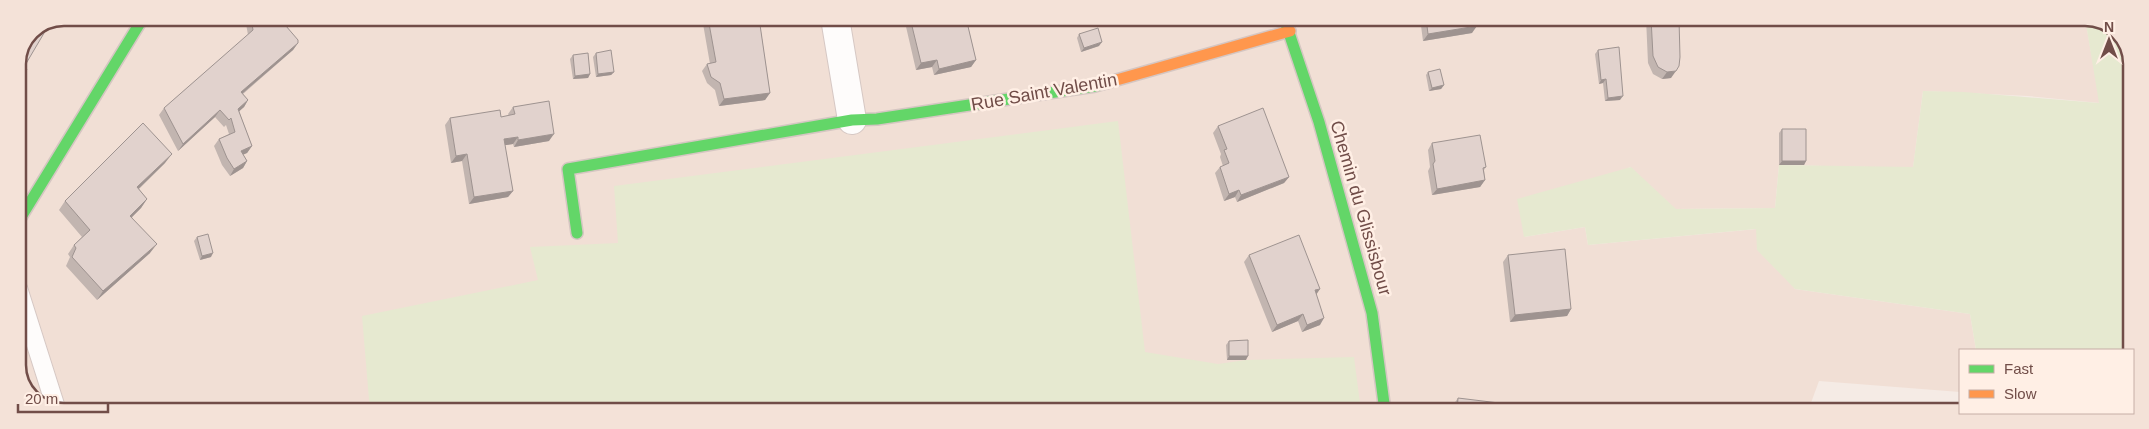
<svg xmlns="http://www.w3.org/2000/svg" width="2149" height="429" viewBox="0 0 2149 429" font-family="Helvetica,sans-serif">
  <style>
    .residential { fill: #f1dfd5 }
    .green { fill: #e6e9d0 }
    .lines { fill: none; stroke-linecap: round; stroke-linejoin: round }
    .lane-casing { stroke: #d6c8c4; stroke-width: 20 }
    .street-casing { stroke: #d6c8c4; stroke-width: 30 }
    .fast-casing { stroke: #d5c6c2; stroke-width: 14 }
    .slow-casing { stroke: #d5c6c2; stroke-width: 14 }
    .lane { stroke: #fefcfb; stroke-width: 18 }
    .street { stroke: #fefcfb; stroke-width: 28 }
    .fast { stroke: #63d668; stroke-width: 11 }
    .slow { stroke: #ff974d; stroke-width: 11 }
    .wall { fill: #c2b5b0 }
    .shaded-wall { fill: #9e9390 }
    .building { fill: #e1d2cd; stroke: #9e9390 }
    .labels { text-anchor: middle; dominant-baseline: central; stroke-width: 5; stroke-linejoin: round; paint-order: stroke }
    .street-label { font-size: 18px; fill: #714d48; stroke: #ffefe5 }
    .rim { fill: none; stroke: #714d48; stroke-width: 2.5 }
  </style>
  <rect width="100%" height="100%" fill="#f5ebe5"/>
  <path class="residential" d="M64,18H2085L2100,103L2028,96L1923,91L1913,168L1779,165L1775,208L1675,209L1630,167L1524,237L1585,227L1588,245L1757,229L1795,289L1970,314L1976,350H1960V392L1819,381L1808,411H55L31,398L18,371V64L31,31Z"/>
  <path class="green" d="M2085,18H2094L2120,33L2131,58V350H1976L1970,314L1795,289L1757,250L1756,229L1588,245L1585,227L1524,237L1517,199L1631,167L1676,209L1775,208L1779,165L1913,167L1923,91L1964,92L2099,103Z
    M1118,121L1145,352L1218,364L1246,360L1354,357L1361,411H370L362,316L538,280L530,247L618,243L614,186Z"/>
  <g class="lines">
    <defs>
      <path id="lane" d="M18,288L57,411"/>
      <path id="street" d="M835,18L852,120"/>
      <path id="fast" d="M1284,18L1319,122L1372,313L1385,411
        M18,222L143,18
        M577,233L568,169L852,120L877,119L1095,86L1113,81"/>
      <path id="slow" d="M1113,81L1290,31"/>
    </defs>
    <use href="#lane" class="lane-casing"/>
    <use href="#street" class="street-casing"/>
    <use href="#fast" class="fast-casing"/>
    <use href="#slow" class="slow-casing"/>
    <use href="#lane" class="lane"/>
    <use href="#street" class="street"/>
    <use href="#fast" class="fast"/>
    <use href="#slow" class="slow"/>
  </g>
  <path class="wall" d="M245,18H283L286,26L298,43L293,50L243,94L248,100L244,107L239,111L252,146L247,153L243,154L247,161L243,168L230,176L222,165L214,146L219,139L229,134L226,125L224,127L215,117L178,151L159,115L164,108L248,35Z
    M702,18H759L770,93L765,100L719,106L715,90L707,83L702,71L707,64H710Z
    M904,18H966L976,60L971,67L934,75L932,67L916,70Z
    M1420,18H1475L1472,33L1423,41Z
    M1646,18H1694L1689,25L1679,26L1671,78L1662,79L1653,74L1648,63Z
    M1079,34L1099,46L1081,52L1077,38Z
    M1598,50L1620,100L1605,101L1603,83L1599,84L1595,54Z
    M596,53L614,72L611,75L596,77L593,57Z
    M573,55L590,74L588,78L573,79L570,59Z
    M1428,72L1444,85L1441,89L1429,91L1426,75Z
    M513,107L549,141L514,147L513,144L505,145L513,191L508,197L469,204L462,161L451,163L445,125L450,118L501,117L509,116L508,114Z
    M1218,126L1289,177L1284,183L1237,202L1235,197L1224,201L1215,173L1220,167L1223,166L1220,157L1221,154L1213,133Z
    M1782,129L1806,161L1804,165H1779V133Z
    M1432,143L1486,167L1484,170L1485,180L1480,187L1432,195L1428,171L1430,167L1428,150Z
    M165,163L139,189L147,199L141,208L132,217L150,253L97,300L66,266L70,257L68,254L74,245L82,237L59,210L65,201Z
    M197,237L211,257L200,260L194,241Z
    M1249,255L1316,295L1320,325L1302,332L1298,321L1272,332L1244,262Z
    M1508,255L1571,309L1567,316L1510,322L1503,262Z
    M1229,341L1246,360H1227L1226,345Z
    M1458,398L1498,411H1452L1453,405Z"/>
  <path class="shaded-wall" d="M1694,18L1689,25L1674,26L1679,19Z
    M1477,26L1472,33L1423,41L1428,34Z
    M1102,42L1099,46L1081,52L1084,48Z
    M298,43L293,50L236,99L241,92Z
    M937,60L932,67L916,70L921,63Z
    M976,60L971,67L934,75L939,69Z
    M1676,71L1671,78L1662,79L1667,72Z
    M614,72L611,75L596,77L598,74Z
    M590,74L588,78L573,79L575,76Z
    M1606,79L1603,83L1599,84L1601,80Z
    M1444,85L1441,89L1429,91L1432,88Z
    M770,93L765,100L719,106L724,99Z
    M1623,96L1620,100L1605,101L1608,98Z
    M248,100L244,107L234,116L238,109Z
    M220,110L215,117L178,151L183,144Z
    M554,134L549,141L514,147L518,140Z
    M518,137L513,144L499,146L504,139Z
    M252,146L247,153L236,158L241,151Z
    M172,154L165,163L131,196L137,187Z
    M467,154L462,161L451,163L456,156Z
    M247,161L243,168L230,176L234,169Z
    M1782,161H1806L1804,165H1779Z
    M1289,177L1284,183L1237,202L1241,195Z
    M1485,180L1480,187L1432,195L1437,189Z
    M1239,190L1235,197L1224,201L1229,194Z
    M513,191L508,197L469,204L474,197Z
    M147,199L141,208L124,225L130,216Z
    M157,244L150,253L97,300L103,291Z
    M213,253L211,257L200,260L202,256Z
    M1320,289L1316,295L1315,290Z
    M1571,309L1567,316L1510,322L1515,315Z
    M1303,314L1298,321L1272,332L1277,325Z
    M1324,318L1320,325L1302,332L1307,325Z
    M1229,356H1248L1246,360H1227Z"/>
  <path class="building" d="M251,18H283L286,26L298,40V43L241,92L248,100L238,109L252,146L241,151L247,161L234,169L227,158L219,139L235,132L231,118L229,120L220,110L183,144L164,108L253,30Z
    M708,18H759L770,93L724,99L720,83L711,77L707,64L716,62Z
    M910,18H966L976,60L939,69L937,60L921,63Z
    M1426,18H1475L1477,26L1428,34Z
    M1651,18H1694L1679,19L1680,57L1679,66L1676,71L1667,72L1658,67L1653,56Z
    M50,23L24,67L27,69L18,86V64L31,31Z
    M1098,28L1102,42L1084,48L1079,34Z
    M1619,47L1623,96L1608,98L1606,79L1601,80L1598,50Z
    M611,50L614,72L598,74L596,53Z
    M588,53L590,74L575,76L573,55Z
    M1440,69L1444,85L1432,88L1428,72Z
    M549,101L554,134L518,140V137L504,139L513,191L474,197L467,154L456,156L450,118L500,110L501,117L515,114L513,107Z
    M1263,108L1289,177L1241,195L1239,190L1229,194L1220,167L1229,163L1224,150L1227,149L1218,126Z
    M143,123L172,154L137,187L147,199L130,216L157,244L103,291L72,257L76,248L74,245L90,230L65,201Z
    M1782,129H1806V161H1782Z
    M1480,135L1486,167L1483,168L1485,180L1437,189L1433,164L1435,161L1432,143Z
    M208,234L213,253L202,256L197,237Z
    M1299,235L1320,289L1315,290L1324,318L1307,325L1303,314L1277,325L1249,255Z
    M1565,249L1571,309L1515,315L1508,255Z
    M1248,340V356H1229V341Z
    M1458,398L1499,403L1498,411H1457Z"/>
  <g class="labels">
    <g class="street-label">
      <text transform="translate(1044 92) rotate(-10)">Rue Saint Valentin</text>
      <text transform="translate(1361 208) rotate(74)">Chemin du Glissisbour</text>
    </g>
  </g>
  <path d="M0 0H2149V429H0ZM64 26H2085A38 38 0 0 1 2123 64V365A38 38 0 0 1 2085 403H64A38 38 0 0 1 26 365V64A38 38 0 0 1 64 26Z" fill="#f4e2d8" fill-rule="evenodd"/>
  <path class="rim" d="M64 26H2085A38 38 0 0 1 2123 64V365A38 38 0 0 1 2085 403H64A38 38 0 0 1 26 365V64A38 38 0 0 1 64 26Z"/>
  <rect x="1959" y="349" width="175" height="65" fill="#ffefe5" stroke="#c6aea6"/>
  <rect x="1969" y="365" width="25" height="8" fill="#63d668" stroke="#c6aea6"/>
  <text x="2004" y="374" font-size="15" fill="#714d48">Fast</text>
  <rect x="1969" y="390" width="25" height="8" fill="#ff974d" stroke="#c6aea6"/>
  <text x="2004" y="399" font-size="15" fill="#714d48">Slow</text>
  <g transform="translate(2109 40)" stroke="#ffefe5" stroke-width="4" paint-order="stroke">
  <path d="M0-4L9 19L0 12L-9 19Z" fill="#714d48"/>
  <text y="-8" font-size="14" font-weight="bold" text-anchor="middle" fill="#714d48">N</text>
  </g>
  <path d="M18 404v8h90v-8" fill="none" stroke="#714d48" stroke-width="2.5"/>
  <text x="25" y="404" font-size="15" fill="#714d48" stroke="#ffefe5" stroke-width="4" paint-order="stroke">20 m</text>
</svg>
